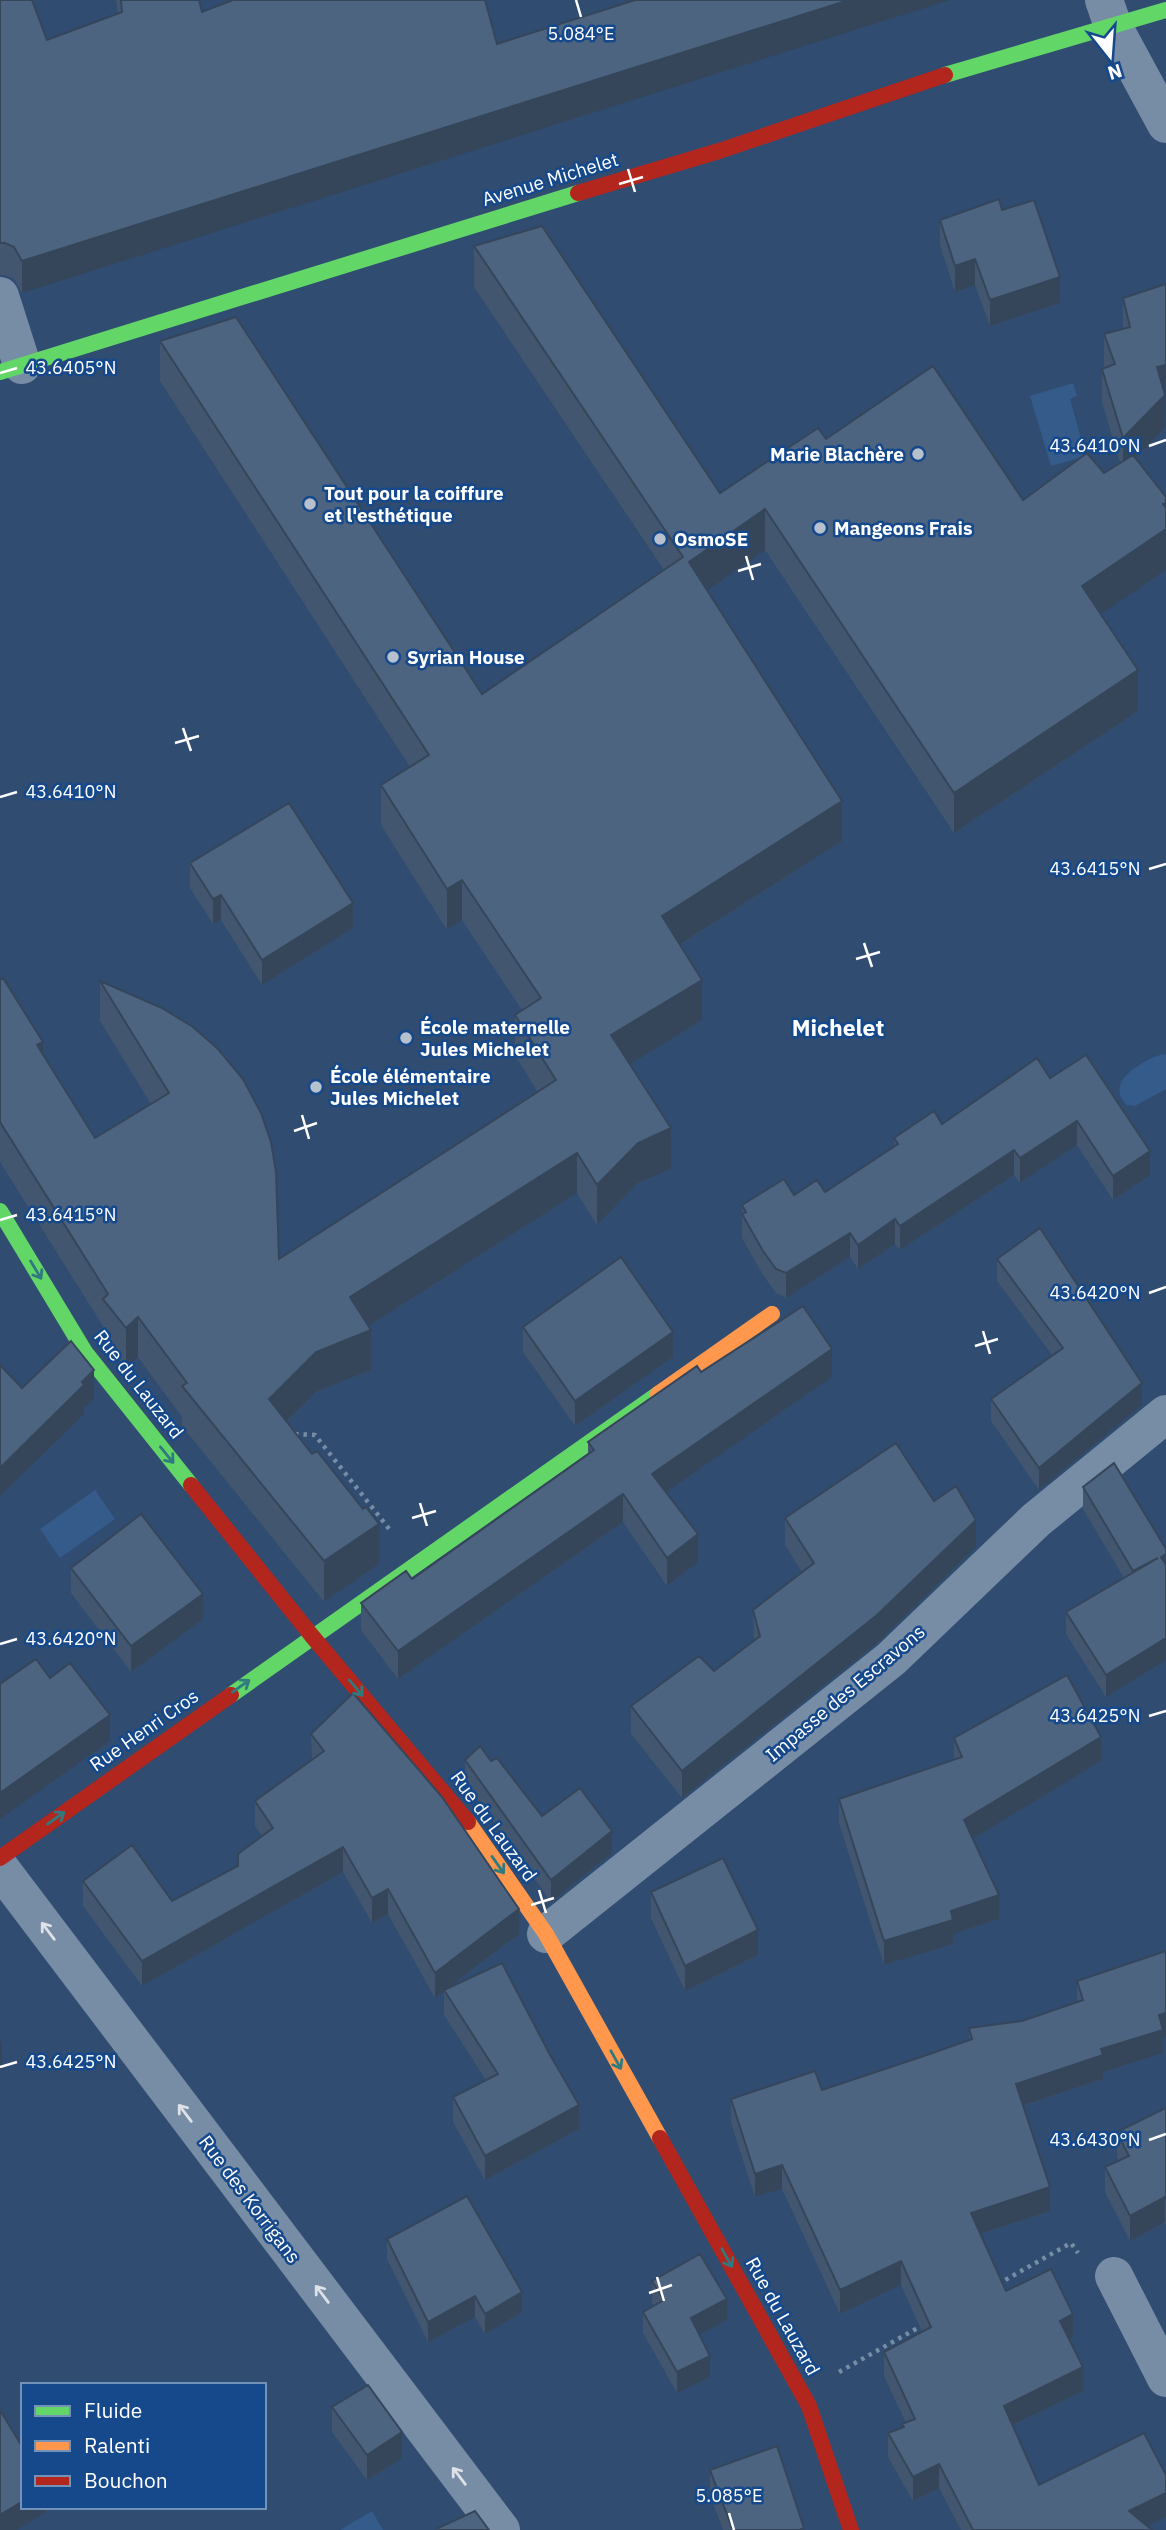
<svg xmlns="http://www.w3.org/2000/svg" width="1166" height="2530" viewBox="0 0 1166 2530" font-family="'IBM Plex Sans',sans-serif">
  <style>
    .water { fill: #355b8b }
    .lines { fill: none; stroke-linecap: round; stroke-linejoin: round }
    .path { stroke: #778ca5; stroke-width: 4.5; stroke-dasharray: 3.5 5; stroke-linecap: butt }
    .street { stroke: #778ca5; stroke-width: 38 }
    .fast { stroke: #63d668; stroke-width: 16 }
    .slow { stroke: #ff974d; stroke-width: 16 }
    .jam { stroke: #b3261e; stroke-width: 16 }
    .wall { fill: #42566f }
    .shaded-wall { fill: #36465a }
    .building { fill: #4d6481; stroke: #36465a; stroke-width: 2 }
    .oneway { stroke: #307a7f }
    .oneway2 { stroke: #dde2e8 }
    .ticks { fill: none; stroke: #fff; stroke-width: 2.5 }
    .poi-dot { fill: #b7c0cd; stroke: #15498c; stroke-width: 2.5 }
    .labels { text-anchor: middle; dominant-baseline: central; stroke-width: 5; stroke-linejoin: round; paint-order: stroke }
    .street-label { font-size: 19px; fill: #fff; stroke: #15498c }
    .poi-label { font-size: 19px; font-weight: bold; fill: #fff; stroke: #15498c; text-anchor: start }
    .quarter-label { font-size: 23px; font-weight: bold; fill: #fff; stroke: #15498c }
    .ticks-label { font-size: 18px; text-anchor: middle; fill: #fff; stroke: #15498c; stroke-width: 5; stroke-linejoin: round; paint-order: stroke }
  </style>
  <rect width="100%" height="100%" fill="#304c71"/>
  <path class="water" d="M1073,383L1077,396L1070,399L1086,456L1051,466L1030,396Z
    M1163,1054L1166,1055V1089L1135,1106L1127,1105C1103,1082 1143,1060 1163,1054Z
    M95,1490L115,1519L60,1558L40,1529Z
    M372,2511L383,2530H340Z"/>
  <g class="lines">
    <path class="path" d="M295,1434L315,1435L390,1530
      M998,2284L1071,2243L1078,2253
      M839,2372L923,2325"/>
    <path class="street" d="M1104,0L1113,26L1166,124
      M0,296L22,365
      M0,1868L501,2530
      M546,1934L891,1659L1036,1520L1166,1414
      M1114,2276L1166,2378"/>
    <path class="fast" d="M945,75L1166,10
      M0,372L578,193
      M0,1211L85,1352L191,1485
      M231,1695L658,1394"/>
    <path class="slow" d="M658,1394L772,1314
      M468,1822L546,1934L660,2138"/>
    <path class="jam" d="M578,193L719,151L945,75
      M191,1485L312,1636L468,1822
      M0,1858L231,1695
      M660,2138L809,2406L851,2530"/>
  </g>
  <path class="wall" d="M0,0L47,40L118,14L116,0H199L22,293L14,279L5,275H0Z
    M1002,210L1060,303L990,326L975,285L955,292L940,245V220Z
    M474,246L720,493L826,439L1023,500L1104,473L1120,463L1102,402V369L1104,368V334L1123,329V298L1166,284L1165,428L1136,458L1166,497V570L1100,614L1138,711L954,833L765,550L707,590L842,841L680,945L702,1020L629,1064L671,1169L638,1183L597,1225L577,1193L369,1326L371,1370L316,1392L287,1422L379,1564L324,1602L182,1426V1417L138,1357L126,1368L103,1340V1326L0,1162V980L43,1054L95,1138L151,1104L100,1021V981L279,1259L537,1091L515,1055V1015L522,1010L462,920L447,930L381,825V785L410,767L160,381V341L482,694L664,570L474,287Z
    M190,863L353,928L262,985L221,920L213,924L190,888Z
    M1050,1078L1150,1175L1113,1200L1077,1145L1020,1183L1014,1175L900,1250L895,1244L858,1269L850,1257L786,1298L776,1293L763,1275L742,1238V1205L794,1195L825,1192L894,1147V1138L942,1124Z
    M997,1259L1142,1405L1039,1490L991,1421V1399L1052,1355L997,1281Z
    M523,1327L673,1357L575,1426L523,1352Z
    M701,1372L832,1377L666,1492L698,1562L667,1586L623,1522L398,1679L361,1630V1603L412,1579L588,1454V1442Z
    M1083,1487L1166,1549L1106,1697L1066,1634V1612L1124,1578L1083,1509Z
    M934,1501L976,1547L877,1643L682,1798L631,1734V1706L714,1671L754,1641L753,1610L802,1572L785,1545V1518Z
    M71,1568L203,1619L131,1672L71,1593Z
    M311,1734L519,1934L447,1989L579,2129L485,2180L453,2122V2097L486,2080L444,2015V1991L435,1998L388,1914L372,1923L343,1872L142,1986L83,1906V1881L172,1901L238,1866L262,1836L255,1826V1801L312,1760Z
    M954,1738L1101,1761L972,1839L999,1919L953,1934V1944L884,1965L839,1823V1799L954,1759Z
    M465,1760L491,1761L542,1816L612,1853L551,1902L465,1782Z
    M651,1892L758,1955L685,1991L651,1918Z
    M1166,1951V2037L1163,2038V2053L1103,2072V2079L1023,2106L1050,2211L981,2234L1006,2291L1073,2338L1070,2340L1083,2391L1013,2425L1039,2485L1166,2517L1147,2526L1152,2530H961L939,2488L913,2501L888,2457V2433L902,2427V2424L906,2423L884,2376V2352L922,2332L901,2285L840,2314L782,2189L755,2197L731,2123V2099L822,2090L927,2055L969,2040V2028L1022,2021L1077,2002V1981Z
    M1166,2108V2225L1165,2222L1130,2241L1105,2192V2167L1119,2161L1117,2157V2132Z
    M387,2239L522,2312L485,2334L475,2317L428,2342L387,2259Z
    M652,2281L727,2320L699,2334L710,2377L677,2393L643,2333V2312L654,2306L652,2302Z
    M332,2407L402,2458L367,2480L332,2432Z
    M710,2470L804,2530H723L710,2495Z"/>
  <path class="shaded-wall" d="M849,0H950L22,293V261Z
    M975,259V285L955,292V266Z
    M1060,277V303L990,326V300Z
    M1166,365L1165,428L1123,471V438L1157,367Z
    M1166,503V570L1082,627V586Z
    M765,509V550L689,603V562Z
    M1138,670V711L954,833V793Z
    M842,801V841L662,956V916Z
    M462,880V920L447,930V889Z
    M221,895V920L213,924V899Z
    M353,903V928L262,985V960Z
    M702,980V1020L611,1076V1035Z
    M43,1042V1082L37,1045Z
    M1077,1121V1145L1020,1183V1158Z
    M671,1128V1169L638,1183L597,1225V1185L638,1143Z
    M1014,1150V1175L900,1250V1226Z
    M1150,1151V1175L1113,1200V1176Z
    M577,1153V1193L350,1338V1297Z
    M895,1219V1244L858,1269V1245Z
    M850,1233V1257L786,1298V1273Z
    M138,1317V1357L126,1368V1328Z
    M371,1330V1370L316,1392L269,1439V1399L316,1352Z
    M673,1332V1357L575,1426V1401Z
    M832,1349V1377L652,1502V1474Z
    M94,1370V1399L84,1408V1414L0,1496V1468Z
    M1142,1383V1405L1039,1490V1468Z
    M623,1494V1522L398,1679V1651Z
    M976,1520V1547L877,1643L682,1798V1771Z
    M379,1524V1564L324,1602V1561Z
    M698,1534V1562L667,1586V1558Z
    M1166,1554V1576L1161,1557Z
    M203,1594V1619L131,1672V1646Z
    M1166,1638V1660L1106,1697V1675Z
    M110,1715V1741L0,1819V1793Z
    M1101,1737V1761L964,1844V1820Z
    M612,1831V1853L551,1902V1880Z
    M343,1847V1872L142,1986V1961Z
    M388,1889V1914L372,1923V1898Z
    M999,1895V1919L953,1934V1944L884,1965V1941L951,1911Z
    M519,1909V1934L435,1998V1973Z
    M758,1930V1955L685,1991V1966Z
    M1166,2013V2037L1163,2038V2053L1103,2072V2079L1016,2108V2084L1101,2049L1159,2015Z
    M2,2041V2065L0,2066V2042Z
    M579,2105V2129L485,2180V2156Z
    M782,2165V2189L755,2197V2174Z
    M1050,2187V2211L971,2237V2213Z
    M1165,2197V2222L1130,2241V2216Z
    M901,2261V2285L840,2314V2290Z
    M522,2292V2312L485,2334V2314Z
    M475,2296V2317L428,2342V2322Z
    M727,2299V2320L691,2339V2318Z
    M1073,2314V2338L1060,2344V2321Z
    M710,2356V2377L677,2393V2372Z
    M1083,2367V2391L1004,2429V2406Z
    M402,2432V2458L367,2480V2455Z
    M939,2464V2488L913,2501V2477Z
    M1166,2493V2517L1139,2530L1129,2511Z
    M23,2501V2507H46V2512L17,2530H0V2515Z"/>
  <path class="building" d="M0,0H32L47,40L122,12L121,0H199L202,12L233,0H485L497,44L635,0H849L22,261L14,247L5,243H0Z
    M999,199L1002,210L1034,200L1060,277L990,300L975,259L955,266L940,220Z
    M542,226L720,493L818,428L826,439L933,366L1023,500L1087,453L1104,473L1133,455L1166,497V503L1163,504L1166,508V529L1082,586L1138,670L954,793L765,509L689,562L842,801L662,916L702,980L611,1035L671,1128L638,1143L597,1185L577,1153L350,1297L371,1330L316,1352L269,1399L312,1454L317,1451L363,1509L366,1507L379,1524L324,1561L182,1386L187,1383L138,1317L126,1328L103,1299L108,1294L0,1122V980L3,978L43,1042L37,1045L95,1138L169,1093L100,981L162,1008L193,1027L218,1049L243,1079L261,1113L271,1142L276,1172L279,1259L556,1080L515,1015L541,998L462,880L447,889L381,785L429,755L160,341L236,317L482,694L683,557L474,246Z
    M1166,284V365L1157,367L1165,395L1123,438L1102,369L1115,364L1104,334L1130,327L1123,298Z
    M289,803L353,903L262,960L221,895L213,899L190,863Z
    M1086,1055L1150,1151L1113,1176L1077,1121L1020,1158L1014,1150L900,1226L895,1219L858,1245L850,1233L786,1273L776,1269L763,1251L742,1214L746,1212L742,1205L784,1179L794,1195L817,1180L825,1192L898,1144L894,1138L934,1111L942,1124L1037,1058L1050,1078Z
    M1040,1228L1142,1383L1039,1468L991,1399L1063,1348L997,1259Z
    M621,1257L673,1332L575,1401L523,1327Z
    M803,1306L832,1349L652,1474L698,1534L667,1558L623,1494L398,1651L361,1603L406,1571L412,1579L594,1450L588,1442L697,1366L701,1372Z
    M71,1341L94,1370L82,1382L84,1385L0,1468V1365L22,1388Z
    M896,1443L934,1501L956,1486L976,1520L877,1615L682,1771L631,1706L699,1656L714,1671L760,1636L753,1610L814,1563L785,1518Z
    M1114,1463L1166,1549V1554L1161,1557L1166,1565V1638L1106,1675L1066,1612L1158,1558L1133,1571L1083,1487Z
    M141,1514L203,1594L131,1646L71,1568Z
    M36,1659L50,1678L70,1663L110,1715L0,1793V1684Z
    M1067,1675L1101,1737L964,1820L999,1895L951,1911L953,1920L884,1941L839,1799L962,1757L954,1738Z
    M353,1693L442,1797L519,1909L435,1973L388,1889L372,1898L343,1847L142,1961L83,1881L132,1845L172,1901L238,1866V1854L273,1828L255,1801L324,1751L311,1734Z
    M480,1746L491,1761L497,1758L542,1816L580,1788L612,1831L551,1880L465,1760Z
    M723,1858L758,1930L685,1966L651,1892Z
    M1166,1951V2013L1159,2015L1163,2030L1101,2049L1103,2055L1016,2084L1050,2187L971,2213L1006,2291L1051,2269L1073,2314L1060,2321L1083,2367L1004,2406L1039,2485L1144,2433L1166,2475V2493L1129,2511L1152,2530H973L939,2464L913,2477L888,2433L904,2427L902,2424L915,2419L884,2352L931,2327L901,2261L840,2290L782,2165L755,2174L731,2099L815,2071L822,2090L927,2055L972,2039L969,2028L1022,2021L1083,2000L1077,1981Z
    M502,1963L549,2053L579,2105L485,2156L453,2097L498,2074L444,1990Z
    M1166,2108V2200L1165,2197L1130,2216L1105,2167L1129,2156L1117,2132Z
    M467,2196L522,2292L485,2314L475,2296L428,2322L387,2239Z
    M700,2254L727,2299L691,2318L710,2356L677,2372L643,2312L664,2300L652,2281Z
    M368,2385L402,2432L367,2455L332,2407Z
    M0,2410L23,2448V2501L0,2515Z
    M777,2446L804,2528L799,2530H733L710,2470Z
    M475,2511L489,2530H440L438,2528Z"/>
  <defs><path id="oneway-shaft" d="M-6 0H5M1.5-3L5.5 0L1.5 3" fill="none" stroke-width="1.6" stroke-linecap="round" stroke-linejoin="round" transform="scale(1.75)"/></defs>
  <g class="oneway">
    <use href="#oneway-shaft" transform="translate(36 1270) rotate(59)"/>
    <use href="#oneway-shaft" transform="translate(167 1455) rotate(51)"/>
    <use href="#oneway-shaft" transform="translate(241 1686) rotate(-35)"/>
    <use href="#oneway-shaft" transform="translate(356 1688) rotate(50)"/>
    <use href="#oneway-shaft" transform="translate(56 1818) rotate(-35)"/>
    <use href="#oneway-shaft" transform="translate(498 1865) rotate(55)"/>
    <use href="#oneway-shaft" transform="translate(616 2060) rotate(61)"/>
    <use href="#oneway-shaft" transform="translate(727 2258) rotate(61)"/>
  </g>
  <g class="oneway2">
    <use href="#oneway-shaft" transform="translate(48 1931) rotate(-127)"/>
    <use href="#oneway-shaft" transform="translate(185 2113) rotate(-127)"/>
    <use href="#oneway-shaft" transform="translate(322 2294) rotate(-127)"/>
    <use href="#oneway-shaft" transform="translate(459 2476) rotate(-127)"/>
  </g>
  <path class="ticks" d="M576,0L581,17M628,169L635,192M619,184L643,177M0,373L17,368M1149,446L1166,440M746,556L753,580M738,571L761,564M183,728L191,751M175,743L199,736M0,797L17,792M1149,869L1166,864M864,943L872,967M856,959L880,952M302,1115L309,1139M294,1131L317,1123M0,1220L17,1215M1149,1293L1166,1287M983,1331L990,1354M975,1346L998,1339M420,1503L427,1526M412,1518L436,1511M0,1644L17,1639M1149,1716L1166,1711M539,1890L546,1913M531,1905L554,1898M0,2067L17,2062M1149,2140L1166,2134M657,2277L664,2301M649,2293L672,2285M729,2513L734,2530"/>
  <g class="poi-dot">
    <circle cx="918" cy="454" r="7"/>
    <circle cx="310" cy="504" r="7"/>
    <circle cx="820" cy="528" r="7"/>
    <circle cx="660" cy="539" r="7"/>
    <circle cx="393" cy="657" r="7"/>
    <circle cx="406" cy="1038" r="7"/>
    <circle cx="316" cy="1087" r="7"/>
  </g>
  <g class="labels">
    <g class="street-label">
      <text transform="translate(550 179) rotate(-17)">Avenue Michelet</text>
      <text transform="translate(139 1384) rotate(52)">Rue du Lauzard</text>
      <text transform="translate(845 1693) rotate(-40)">Impasse des Escravons</text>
      <text transform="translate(144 1730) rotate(-35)">Rue Henri Cros</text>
      <text transform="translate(494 1826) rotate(54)">Rue du Lauzard</text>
      <text transform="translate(250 2199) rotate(53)">Rue des Korrigans</text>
      <text transform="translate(783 2316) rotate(61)">Rue du Lauzard</text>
    </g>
    <g class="poi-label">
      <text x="904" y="454" text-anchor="end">Marie Blachère</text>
      <text x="324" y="493">Tout pour la coiffure<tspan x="324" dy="22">et l'esthétique</tspan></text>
      <text x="834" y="528">Mangeons Frais</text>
      <text x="674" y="539">OsmoSE</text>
      <text x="407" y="657">Syrian House</text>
      <text x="420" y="1027">École maternelle<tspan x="420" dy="22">Jules Michelet</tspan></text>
      <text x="330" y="1076">École élémentaire<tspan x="330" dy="22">Jules Michelet</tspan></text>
    </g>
    <g class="quarter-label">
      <text x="838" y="1027">Michelet</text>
    </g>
  </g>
  <g class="ticks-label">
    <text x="581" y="40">5.084°E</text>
    <text x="71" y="374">43.6405°N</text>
    <text x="1095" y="452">43.6410°N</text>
    <text x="71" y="798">43.6410°N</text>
    <text x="1095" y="875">43.6415°N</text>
    <text x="71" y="1221">43.6415°N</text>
    <text x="1095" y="1299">43.6420°N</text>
    <text x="71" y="1645">43.6420°N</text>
    <text x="1095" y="1722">43.6425°N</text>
    <text x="71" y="2068">43.6425°N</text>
    <text x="1095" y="2146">43.6430°N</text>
    <text x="729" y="2502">5.085°E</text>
  </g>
  <rect x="21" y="2383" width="245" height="126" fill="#15498c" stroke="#7392ba" stroke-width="2"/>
  <rect x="35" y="2406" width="35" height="10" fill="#63d668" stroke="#7392ba" stroke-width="2"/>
  <text x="84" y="2418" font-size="21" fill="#ffffff">Fluide</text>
  <rect x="35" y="2441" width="35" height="10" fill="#ff974d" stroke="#7392ba" stroke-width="2"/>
  <text x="84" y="2453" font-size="21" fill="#ffffff">Ralenti</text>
  <rect x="35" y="2476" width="35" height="10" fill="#b3261e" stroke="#7392ba" stroke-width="2"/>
  <text x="84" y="2488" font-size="21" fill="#ffffff">Bouchon</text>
  <g transform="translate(1110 56) rotate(163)" stroke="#15498c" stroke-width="5" paint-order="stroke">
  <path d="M0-5L12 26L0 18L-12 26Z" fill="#ffffff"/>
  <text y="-10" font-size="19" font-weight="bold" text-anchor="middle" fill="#ffffff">N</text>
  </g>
</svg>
